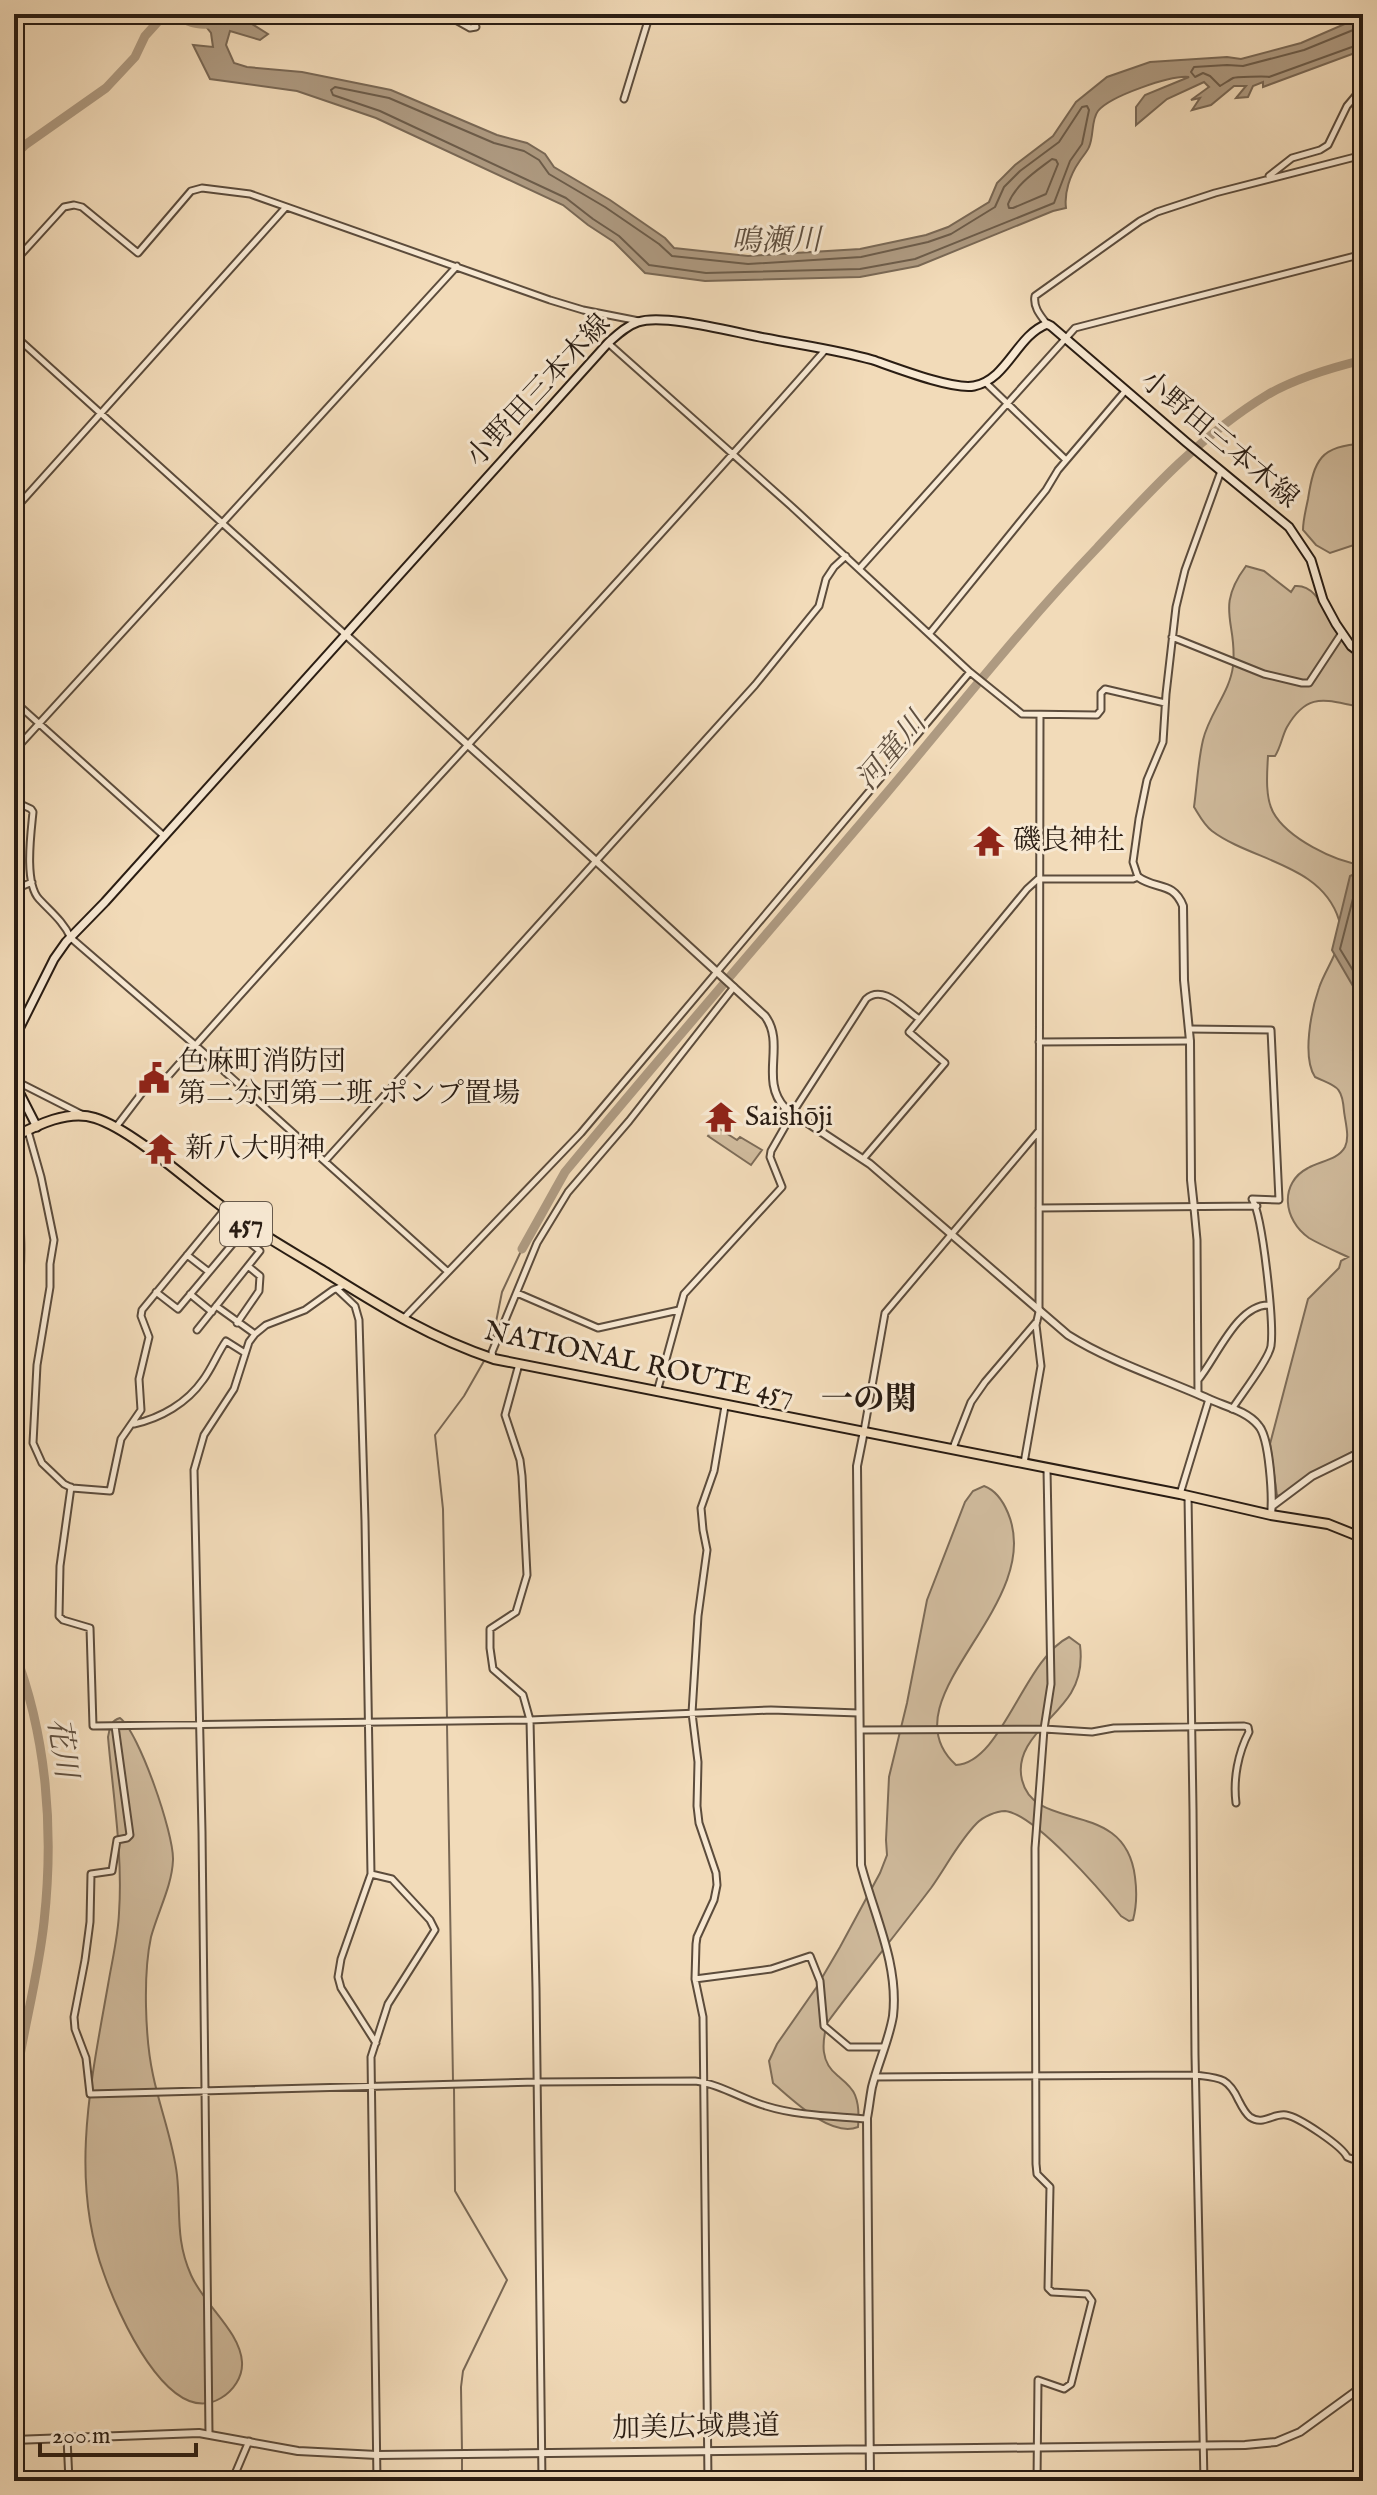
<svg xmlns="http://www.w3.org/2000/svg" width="1377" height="2495" viewBox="0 0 1377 2495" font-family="'IM FELL English','Noto Serif JP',serif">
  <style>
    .green { fill: #d0bb9d; stroke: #7d6c58; stroke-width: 2 }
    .water { fill: #ae9a81; stroke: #796855; stroke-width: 2 }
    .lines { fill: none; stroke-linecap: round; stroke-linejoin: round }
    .shore { stroke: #6c5c4a; stroke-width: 2 }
    .stream { stroke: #796855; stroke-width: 2 }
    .river { stroke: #ae9a81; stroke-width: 9 }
    .minor-casing { stroke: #5c4c3c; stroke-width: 9 }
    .tertiary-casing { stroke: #5c4c3c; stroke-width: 10 }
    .secondary-casing { stroke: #2a1d13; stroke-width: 11 }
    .trunk-casing { stroke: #2a1d13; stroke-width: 12 }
    .minor { stroke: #f7e8d2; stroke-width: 5 }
    .tertiary { stroke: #f7e8d2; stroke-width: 6 }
    .secondary { stroke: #f7e8d2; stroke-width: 7 }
    .trunk { stroke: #f2dbb9; stroke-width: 8 }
    .labels { text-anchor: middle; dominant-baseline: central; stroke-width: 6; stroke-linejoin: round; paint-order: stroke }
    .shield { fill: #f7e8d2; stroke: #685a4c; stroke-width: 2 }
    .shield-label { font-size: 26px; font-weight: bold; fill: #2a1d13 }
    .street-label { font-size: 28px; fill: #2a1d13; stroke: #f7e8d2 }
    .poi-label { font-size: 28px; fill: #2a1d13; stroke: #f7e8d2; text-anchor: start }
    .water-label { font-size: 30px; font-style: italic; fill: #5f4f3f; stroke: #f7e8d2 }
    .quarter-label { font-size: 32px; font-weight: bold; fill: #2a1d13; stroke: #f7e8d2 }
  </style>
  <rect width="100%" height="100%" fill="#f2dbb9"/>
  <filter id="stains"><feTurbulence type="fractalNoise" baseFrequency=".0025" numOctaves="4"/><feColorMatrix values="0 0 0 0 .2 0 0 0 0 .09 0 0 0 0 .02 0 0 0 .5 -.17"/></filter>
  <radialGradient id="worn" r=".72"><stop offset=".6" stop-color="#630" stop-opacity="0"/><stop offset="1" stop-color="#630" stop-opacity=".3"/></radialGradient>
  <path class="green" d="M1363,444V542L1330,553L1316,545L1303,530C1303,520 1306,509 1308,499C1314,460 1321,445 1363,444Z
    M1246,566L1264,571L1291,592L1295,586C1319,584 1325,617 1337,631C1344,639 1355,645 1363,652V707C1328,702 1309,689 1287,727C1282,736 1281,747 1275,756H1268C1267,773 1265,797 1273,812C1287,838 1335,862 1363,865V1446L1310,1475L1286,1494L1277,1496L1270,1444L1308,1299L1339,1268L1341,1261L1348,1257C1335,1251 1321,1245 1309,1238C1283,1220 1279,1183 1308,1168C1320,1161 1338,1160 1345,1147C1350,1137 1345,1121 1344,1111C1342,1085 1336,1087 1315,1077C1302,1057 1311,1011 1319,988C1326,966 1346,945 1339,920C1322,864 1252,861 1212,831C1204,825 1199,815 1194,807C1197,785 1198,761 1203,740C1209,714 1230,692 1233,666C1238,623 1214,609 1246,566Z
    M715,1126L737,1140L740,1137L762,1150L751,1165L708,1136Z
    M984,1486C995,1490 1003,1501 1008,1513C1047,1606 883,1699 956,1765C1002,1763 1024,1659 1069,1637L1080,1645C1082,1661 1080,1678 1071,1693C1054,1721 1013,1743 1022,1780C1035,1834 1125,1797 1135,1877C1137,1892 1137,1905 1133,1920L1129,1921L1121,1916C1102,1892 1035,1814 1005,1811C996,1811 983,1817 977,1823C959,1841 946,1867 931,1888C897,1933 861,1977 827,2023C822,2043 820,2062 838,2076C844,2081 852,2087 855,2095C859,2105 859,2117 858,2127C831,2138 793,2100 773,2083L769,2061L777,2044L816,1988L840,1947L880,1873L887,1855L886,1840L889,1777L907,1703L927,1600L965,1502L973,1491Z
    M120,1718C139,1732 174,1834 173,1860C172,1886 158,1911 151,1937C143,1974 145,2038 153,2075C160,2109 173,2141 177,2175C181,2212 175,2239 191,2275C204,2305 240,2331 242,2362C243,2377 233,2391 221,2398C168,2430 117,2311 104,2274C69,2180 91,2081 108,1985C112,1961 118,1937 119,1913C123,1855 113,1795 108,1737C110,1728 110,1721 120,1718Z"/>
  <path class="water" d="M196,14H236L268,34L260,40L230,31L226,45L234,63L247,67L302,72L391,90L497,135L527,143L545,154L554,167L610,200L665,238L674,248L748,256L860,249L926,235L948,227L989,202L997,183L1015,165L1053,136L1076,102L1107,77L1150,62L1227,57L1241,59L1301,43L1363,16V50L1263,87V82L1253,86L1248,97L1236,98L1246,86H1234L1211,105L1192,110L1200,98L1191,100L1209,87L1204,82L1167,99L1136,125V107L1145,95L1189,77C1171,75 1110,96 1098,111C1091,120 1094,136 1089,147C1087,152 1082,157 1079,162C1070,175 1064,193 1066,208L1053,211L918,266L860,277L705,281L645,273L614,242L588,225L563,205L376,118L297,91L210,79L193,45L213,47L211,33Z
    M1363,870V1040L1356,1052L1353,1050L1360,1027L1355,1009L1357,993L1332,950L1350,876Z"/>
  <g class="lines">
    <path class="shore" d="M1363,26L1304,50L1243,66L1227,65L1194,67L1191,72L1195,77L1203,73L1210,76L1220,86C1222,85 1231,79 1233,78C1235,77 1266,76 1269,77L1363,43
      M335,87L389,98L494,143L524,151L539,160L549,174L605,207L659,244L672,256L748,264L861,257L928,242L951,234L995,207L1004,187L1020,171L1059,142L1082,107L1087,106L1089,110L1082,144L1070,161L1054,203L915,259L860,269L706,273L649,265L619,236L593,219L566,198L380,111L333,95L331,90Z
      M1052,159L1056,160L1058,164L1046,194L1013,208H1009L1008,204C1016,184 1035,172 1052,159Z
      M1363,878L1357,883L1340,949L1363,987"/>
    <path class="stream" d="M490,1352L502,1292L522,1249
      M447,1718L443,1509L435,1435L464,1396L484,1361
      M447,1725L453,2081
      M454,2088L455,2191L507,2280L463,2371L461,2387L462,2452
      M462,2481V2458"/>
    <path class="river" d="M14,156L25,145L106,88L135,57L145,36L164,15C186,15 188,28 215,23
      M14,1190C21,1224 26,1263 14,1296
      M522,1249L565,1172C670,1045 778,921 885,795C955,712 1022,626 1097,548C1149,492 1201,435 1267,395C1296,378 1330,368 1363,360
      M14,1651C47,1736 54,1831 44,1922C38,1978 22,2034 14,2091"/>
    <defs>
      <path id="minor" d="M445,14L470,28L476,27L472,14
        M818,14H872
        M624,99L650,14
        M1269,176L1292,158L1320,150L1328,145L1347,106L1363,87
        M14,262L64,207L74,205L82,207L138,253L191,191L202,188L250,194L550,300L583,310L639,321
        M1047,324C1040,315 1033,307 1035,296L1140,221L1157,212L1215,193L1363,155
        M14,335L346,635
        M608,343L791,506L970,672L1022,714L1097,715L1101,710V693L1105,689L1165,703
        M986,383L1066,460
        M14,510L286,207
        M860,568L1075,328L1363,254
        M930,633L1046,490L1058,470L1126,390
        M1172,637L1264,674L1302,683H1309L1342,633
        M14,701L164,836
        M14,751L457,266
        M14,801L31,809L33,812C31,833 24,883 39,899C51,912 63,921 71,938L195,1045L447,1271
        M14,890L32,882
        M1189,1029L1271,1030L1279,1200L1252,1199C1263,1216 1274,1324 1271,1346C1269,1359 1241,1395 1232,1409
        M1039,1042L1190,1041
        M14,1080L81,1114
        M116,1127L148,1085L163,1082C380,835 609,597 826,349
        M28,1131L41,1177L54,1240L50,1264V1287L37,1365L33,1443L42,1463L64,1484L72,1488L110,1491L121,1439L141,1410L139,1379L149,1337L141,1316L142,1310L225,1209
        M863,1159L945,1063L909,1032L1027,889L1038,879H1133L1138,877L1133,862L1139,819L1147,780L1163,742L1166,694L1176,607L1185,570L1221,471
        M325,1161L755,685L819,606L826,579L834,567L846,556
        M1039,1208L1257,1206
        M1194,1208L1197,1240L1198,1394
        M187,1255L209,1272
        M338,1290L355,1306L359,1320L365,1521L371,1874L341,1959L338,1977L341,1988L376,2043
        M156,1292L178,1309L240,1235L260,1251L197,1330
        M517,1293L598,1328L679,1310
        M190,1294L212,1312
        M216,1306L255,1334
        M403,1319L581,1133L970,672
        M237,1323L259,1291L260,1276L248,1266
        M493,1358L492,1352L537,1243L568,1192L629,1121L734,987
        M519,1364L505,1415L520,1460L522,1476L527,1575L516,1612L490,1629V1648L493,1669L523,1695L530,1720L536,1988L542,2481
        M1198,1380C1216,1359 1237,1304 1269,1305
        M657,1392L684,1294L782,1187L770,1157L771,1151L795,1109L866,999C883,984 903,1008 918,1018
        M134,1424C161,1418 187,1403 203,1380C212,1368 217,1354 226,1341L245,1353
        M864,1431L885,1313L1038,1132
        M953,1448L971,1402L985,1382L1037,1321
        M1024,1463L1041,1366L1036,1325L1039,1312L1040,715
        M71,1487L60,1566L59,1616L63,1620L90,1628L93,1726L530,1720L771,1710L859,1713
        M1180,1494L1209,1399
        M1188,1496L1193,1809L1195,2055L1204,2481
        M115,1726L130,1835L127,1838L117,1840L112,1871L91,1874L90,1922L85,1960L74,2017L75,2029L86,2058L90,2094L537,2082L695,2081C720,2084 742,2099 766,2106C798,2116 834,2116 867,2119
        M861,1730L1044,1729L1092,1732L1114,1728L1244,1726L1248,1727L1249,1732C1238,1753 1233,1779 1236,1803
        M371,1874L392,1879L430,1920L435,1930L388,2004L371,2057L377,2481
        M695,1979L771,1969L810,1956L820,1981L824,2026L849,2047H884
        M875,2077L1195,2075C1220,2078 1228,2077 1239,2101C1242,2107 1245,2113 1250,2117C1263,2126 1273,2113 1286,2115C1299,2117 1342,2146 1347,2157L1352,2159L1363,2154
        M209,2434L202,1832L194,1470L204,1435L234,1389L249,1342L255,1334L266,1325L305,1310L333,1290L345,1285
        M67,2438L69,2481
        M232,2481L249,2441
        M708,2481L703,2017L695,1979L696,1944L697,1937L714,1900L717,1885L716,1873L699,1823L697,1806L698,1762L692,1713L698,1616L707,1550L703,1530L701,1508L714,1471L725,1406
        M1037,2481L1038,2380L1064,2389L1071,2384L1092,2301L1087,2294L1052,2292L1048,2288L1050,2187L1037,2174L1036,2164L1035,1848L1044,1729L1051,1684L1047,1469"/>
      <path id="tertiary" d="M346,635L549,818L765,1016C786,1044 759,1080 785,1108L870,1164L1068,1335C1109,1361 1164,1379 1209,1399C1224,1406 1247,1411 1258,1425C1270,1437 1273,1498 1271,1515
        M1138,877C1156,890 1173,881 1183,906L1184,980L1190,1041L1191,1180L1194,1208
        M864,1431L857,1466L861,1865C874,1915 899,1964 893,2016C889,2040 878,2063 872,2087C870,2097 869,2108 867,2118L870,2481
        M1272,1506L1312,1476L1363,1451
        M14,2440L199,2433L298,2451L377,2455L1245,2445L1276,2442L1300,2432L1363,2386"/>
      <path id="secondary" d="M14,1039L54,959L66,942L105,902L608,343C617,335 626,326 638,322C664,313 736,333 765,338C801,345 838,350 873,360C896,368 953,390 974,386C1008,379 1016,336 1047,324L1051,326L1186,442L1289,527L1311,560L1323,600L1336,624L1351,646L1363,655
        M14,1082L37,1127"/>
      <path id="trunk" d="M14,1137C37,1125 69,1109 95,1118C133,1130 190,1183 224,1208C255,1231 289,1250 322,1270C380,1306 428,1337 494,1359L1180,1494L1271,1515L1328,1524L1363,1538"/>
    </defs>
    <use href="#minor" class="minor-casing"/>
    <use href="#tertiary" class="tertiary-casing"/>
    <use href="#secondary" class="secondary-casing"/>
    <use href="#trunk" class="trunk-casing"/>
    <use href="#minor" class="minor"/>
    <use href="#tertiary" class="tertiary"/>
    <use href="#secondary" class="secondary"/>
    <use href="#trunk" class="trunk"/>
  </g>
  <defs>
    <symbol id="temple-bare" viewBox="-9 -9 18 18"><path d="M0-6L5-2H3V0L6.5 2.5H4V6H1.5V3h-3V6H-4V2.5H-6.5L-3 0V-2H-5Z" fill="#8f2418" stroke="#f7e8d2" stroke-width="2.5" paint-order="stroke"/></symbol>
    <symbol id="civic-bare" viewBox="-9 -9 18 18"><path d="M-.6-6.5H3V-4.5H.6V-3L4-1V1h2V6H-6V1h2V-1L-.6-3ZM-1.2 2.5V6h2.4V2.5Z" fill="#8f2418" stroke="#f7e8d2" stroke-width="2.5" paint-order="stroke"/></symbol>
  </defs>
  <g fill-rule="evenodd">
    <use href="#temple-bare" x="967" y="819" width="44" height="44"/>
    <use href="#civic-bare" x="132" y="1056" width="44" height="44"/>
    <use href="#temple-bare" x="699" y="1095" width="44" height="44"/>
    <use href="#temple-bare" x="139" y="1127" width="44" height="44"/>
  </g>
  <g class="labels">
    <rect class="shield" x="220" y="1202" width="52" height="44" rx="6"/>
    <g class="shield-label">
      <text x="246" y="1224">457</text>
    </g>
    <g class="street-label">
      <text transform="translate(539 391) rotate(-47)">小野田三本木線</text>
      <text transform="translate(1219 440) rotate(40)">小野田三本木線</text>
      <text transform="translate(639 1364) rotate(12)">NATIONAL ROUTE 457</text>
      <text transform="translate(696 2428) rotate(-1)">加美広域農道</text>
    </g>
    <g class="poi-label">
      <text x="1013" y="841">磯良神社</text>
      <text x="178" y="1062">色麻町消防団<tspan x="178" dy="32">第二分団第二班 ポンプ置場</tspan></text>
      <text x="745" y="1117">Saishōji</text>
      <text x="185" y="1149">新八大明神</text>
    </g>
    <g class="water-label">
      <text transform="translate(776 242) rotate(-1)">鳴瀬川</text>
      <text transform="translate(892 752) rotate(-50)">河童川</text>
      <text transform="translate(61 1748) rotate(81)">花川</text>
    </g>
    <g class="quarter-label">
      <text x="869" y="1400">一の関</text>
    </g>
  </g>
  <rect width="1377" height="2495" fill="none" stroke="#f2dbb9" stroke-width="48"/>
  <rect x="16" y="16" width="1345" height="2463" fill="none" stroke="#2a1d13" stroke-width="4"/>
  <rect x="24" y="24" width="1329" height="2447" fill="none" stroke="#2a1d13" stroke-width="2"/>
  <path d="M40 2443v12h156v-12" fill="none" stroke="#2a1d13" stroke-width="4"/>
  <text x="52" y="2443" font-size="24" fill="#2a1d13" stroke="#f7e8d2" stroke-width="6" paint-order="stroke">200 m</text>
  <rect width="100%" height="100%" filter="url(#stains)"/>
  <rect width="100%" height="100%" fill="url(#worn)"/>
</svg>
